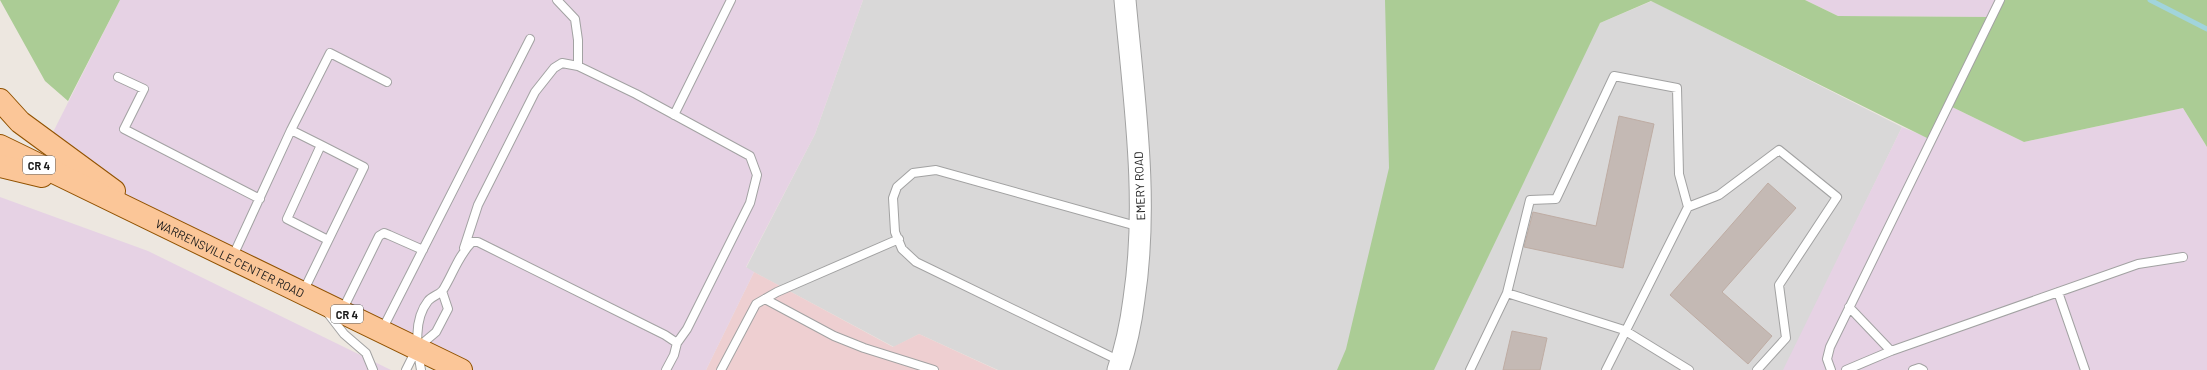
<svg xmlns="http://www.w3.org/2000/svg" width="2207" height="370" viewBox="0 0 2207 370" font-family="Barlow,sans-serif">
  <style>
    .residential { fill: #d9d8d8 }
    .commercial { fill: #eecfd1 }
    .industrial { fill: #e6d2e4 }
    .forest { fill: #abcc95 }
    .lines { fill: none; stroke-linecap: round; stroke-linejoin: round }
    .stream { stroke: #a1d4db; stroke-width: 5 }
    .building { fill: #c4b9b4; stroke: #beaca3 }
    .service-casing { stroke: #a2a2a2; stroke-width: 10 }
    .tertiary-casing { stroke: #a2a2a2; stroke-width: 23 }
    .primary-casing { stroke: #915201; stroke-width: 24 }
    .service { stroke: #fff; stroke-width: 8 }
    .tertiary { stroke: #fff; stroke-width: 21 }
    .primary { stroke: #fbc698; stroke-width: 22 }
    .labels { text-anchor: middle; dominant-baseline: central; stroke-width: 3.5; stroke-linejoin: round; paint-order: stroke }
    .shield { fill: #fff; stroke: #5f5f5f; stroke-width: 1 }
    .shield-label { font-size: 11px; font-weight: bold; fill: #1b1b1b }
    .street-label { font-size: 12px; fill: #1b1b1b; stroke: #fff }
  </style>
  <rect width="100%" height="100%" fill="#ede7e0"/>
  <path class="residential" d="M863,0H1551L1600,23L1652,1L1902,127L1784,370H998L919,334L894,347L746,268L815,134Z"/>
  <path class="commercial" d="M754,272L893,347L919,334L997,370H706Z"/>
  <path class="industrial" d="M120,0H863L815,134L746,267L754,272L706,370H461L154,220L48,142Z
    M1805,0H2000L1992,17L1838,16Z
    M1948,105L2024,142L2183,108L2207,147V370H1783L1902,127L1931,139Z
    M0,197L148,251L391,370H0Z"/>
  <path class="forest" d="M0,0H120L68,101L45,81Z
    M1385,0H1805L1838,16L1992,17L2000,0H2207V147L2183,108L2024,142L1948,105L1931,140L1651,1L1600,23L1434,370H1337L1346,349L1389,168Z"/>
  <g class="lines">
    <path class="stream" d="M2150,0L2207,29"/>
  </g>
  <path class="building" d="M1619,116L1654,124L1623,268L1524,247L1533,212L1596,226Z
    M1768,183L1796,208L1722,292L1772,336L1748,364L1670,295Z
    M1512,331L1547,338L1540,370H1503Z"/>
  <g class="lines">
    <defs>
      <path id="service" d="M557,0L575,19L578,40V66L636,94L750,156L757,175L750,203L687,329L677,343
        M118,77L144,89L124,129L260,199
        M674,115L731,0
        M321,145L291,130L330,53L387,82
        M1688,207L1719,195L1779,150L1837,197L1779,285L1786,338L1757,370
        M464,248L478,205L535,92L554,68L562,63L578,66
        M232,258L291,130
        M303,292L364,167L321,145L287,219L328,240
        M2058,292L2085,370
        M1507,293L1624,330L1689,370
        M765,299L834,336L864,348L934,370
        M1849,307L1891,351
        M342,311L379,236L384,233L389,235L423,250
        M327,312L344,334L366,353L373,370
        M382,330L530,39
        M1120,361L916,262L902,249L895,232L893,198L897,187L913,173L936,170L1140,227
        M406,370L417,348L436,332L448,309L442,291
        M421,370C417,348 413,320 428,301C432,296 439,295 443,290C453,274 458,256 472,242H478L665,335L677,343L674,355L666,370
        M721,370L756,304L777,292L899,239
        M1470,370L1507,293L1530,200L1556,199L1614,76L1677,88L1679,174L1688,207L1606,370
        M1831,370L1827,359L1830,347L2000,0
        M1846,370L1891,351L2138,264L2183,257
        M1913,370L1919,368L1923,370"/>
      <path id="tertiary" d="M1118,370C1126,347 1131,323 1134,299C1149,200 1134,100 1125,0"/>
      <g id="primary">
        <path d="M0,100L20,122L114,191"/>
        <path id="s1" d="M0,146L461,370"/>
        <path d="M0,166L42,176"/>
      </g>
    </defs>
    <use href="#service" class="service-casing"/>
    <use href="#tertiary" class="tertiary-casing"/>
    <use href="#primary" class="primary-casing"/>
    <use href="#service" class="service"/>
    <use href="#tertiary" class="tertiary"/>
    <use href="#primary" class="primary"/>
  </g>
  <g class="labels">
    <g class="shield">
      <rect x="23" y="156" width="32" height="18" rx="3"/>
      <rect x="331" y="305" width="32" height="18" rx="3"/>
    </g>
    <g class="shield-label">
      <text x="39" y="165">CR 4</text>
      <text x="347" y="314">CR 4</text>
    </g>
    <g class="street-label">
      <text transform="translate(1139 186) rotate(-92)">EMERY ROAD</text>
      <text stroke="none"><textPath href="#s1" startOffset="256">WARRENSVILLE CENTER ROAD</textPath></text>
    </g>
  </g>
</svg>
